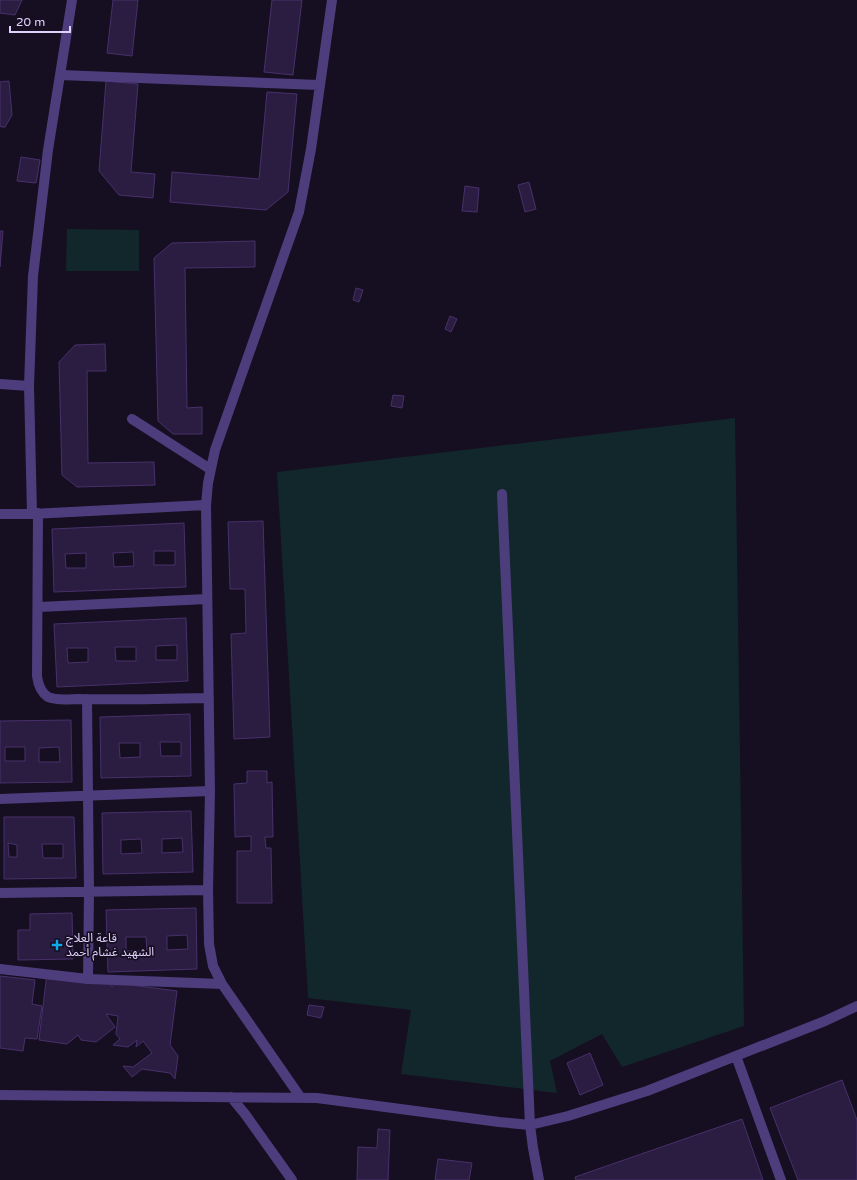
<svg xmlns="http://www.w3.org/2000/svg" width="857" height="1180" viewBox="0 0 857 1180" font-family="'Varela Round','Noto Sans Arabic',sans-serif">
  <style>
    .green { fill: #12272b }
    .building { fill: #2b1c41; stroke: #48306b; fill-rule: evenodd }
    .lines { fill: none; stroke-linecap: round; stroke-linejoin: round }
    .minor { stroke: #4d3d7d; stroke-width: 10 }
    .poi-dot { fill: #0fa8eb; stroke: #160f21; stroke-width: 1.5 }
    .labels { text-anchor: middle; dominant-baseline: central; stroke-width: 3.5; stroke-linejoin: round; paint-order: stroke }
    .poi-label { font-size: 12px; fill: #e0d2fc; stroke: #160f21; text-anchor: start }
  </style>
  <rect width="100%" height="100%" fill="#160f21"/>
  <path class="green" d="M67,229L139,230V271H66Z
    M735,418L744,1026L622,1067L602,1034L550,1061L557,1093L401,1074L411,1010L308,998L277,472Z"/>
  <path class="building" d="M0,0H22L15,15L0,13Z
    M113,0H138L132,56L107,53Z
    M272,0H302L293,75L264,72Z
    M9,81L12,115L5,127H2L0,126V82Z
    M106,81L138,84L131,172L155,174L153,198L119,195L99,171Z
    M267,92L297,94L288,192L266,210L170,202L172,172L259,179Z
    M21,157L40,160L36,183L17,181Z
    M529,182L536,209L525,212L518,185Z
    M465,186L479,188L477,212L462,211Z
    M0,231H3L0,267Z
    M255,241V267L185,268L187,408L202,407V434H173L158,421L154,258L172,243Z
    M356,288L363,290L359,302L353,300Z
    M450,316L457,319L451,332L445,329Z
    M105,344L106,371H87L88,463L154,462L155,485L77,487L62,475L59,362L75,345Z
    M393,395L404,396L402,408L391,406Z
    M263,521L270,737L234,739L231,634L246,633L245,589H230L228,522Z
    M184,523L186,587L54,592L52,529ZM154,551H175V565H154ZM133,552L134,566L114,567L113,553ZM86,553V568H66L65,554Z
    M186,618L188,681L57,687L54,624ZM177,645V660H156V646ZM115,647H136V661H116ZM67,648H88V662L68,663Z
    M190,714L191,776L101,778L100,717ZM160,742H181V756H161ZM119,743H140V757L120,758Z
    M71,720L72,782L0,783V721ZM5,747H25V761H5ZM59,747L60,762H39V748Z
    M247,771H267V783L272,782L273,837H265L266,848H271L272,903H237V851H251V836L235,837L234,784L247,783Z
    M191,811L193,872L103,874L102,813ZM182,838L183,852L162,853V839ZM141,839L142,853L121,854V840Z
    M4,817H74L76,878L4,879ZM8,843L17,845V857H9ZM42,844H63V858H43Z
    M196,908L197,969L108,972L106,910ZM187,935L188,949L167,950V936ZM126,937H146L147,951H126Z
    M72,913L73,959L18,960V930H30V914Z
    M47,973L108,981L112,987L116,983L177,991L170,1045L178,1056L175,1079L170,1073L142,1069L132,1077L123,1066L133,1067L152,1053L143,1041L136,1047L137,1040L128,1047L113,1045L120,1039L116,1034L118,1016L106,1014L115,1027L96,1042L81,1040L78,1035L67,1044L39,1040Z
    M0,976L35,980L32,1004L42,1006L37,1039L25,1038L23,1051L0,1048Z
    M309,1005L324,1007L321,1018L307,1015Z
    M590,1053L603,1085L580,1095L567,1063Z
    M842,1080L857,1120V1180H798L770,1108Z
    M742,1119L763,1180H576L575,1177Z
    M378,1129L390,1130L388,1180H357L358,1147L377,1148Z
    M438,1159L472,1163L469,1180H435Z"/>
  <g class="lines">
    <path class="minor" d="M72,0L48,150L33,276L29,386L32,514L206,505L210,791L208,890L209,944L213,966L222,984L301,1098
      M60,75L319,85
      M0,384L29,386
      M132,419L210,469
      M502,494L530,1125L533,1148L539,1180
      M206,505L208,483L215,450L299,212L311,149L332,0
      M38,513L37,676C38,684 40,692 48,697C57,701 70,699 79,699C122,700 166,699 209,698
      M0,514H32
      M39,607L207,599
      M87,699L89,892L88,979
      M0,799L210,791
      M0,893L208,890
      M0,969L88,979L222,984
      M736,1056L781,1180
      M0,1095L317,1098L499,1122L530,1125L568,1116L647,1091L825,1021L857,1006
      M231,1097L245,1114L292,1180"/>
  </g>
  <path class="poi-dot" d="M55 939h4v4h4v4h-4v4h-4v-4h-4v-4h4z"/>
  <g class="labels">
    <g class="poi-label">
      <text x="66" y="938">قاعة العلاج<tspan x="66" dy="14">الشهيد غشام أحمد</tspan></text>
    </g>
  </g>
  <path d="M10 26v6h60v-6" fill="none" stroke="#e0d2fc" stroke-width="2"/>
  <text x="16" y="26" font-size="12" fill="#e0d2fc" stroke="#160f21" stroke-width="3" paint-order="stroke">20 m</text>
</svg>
